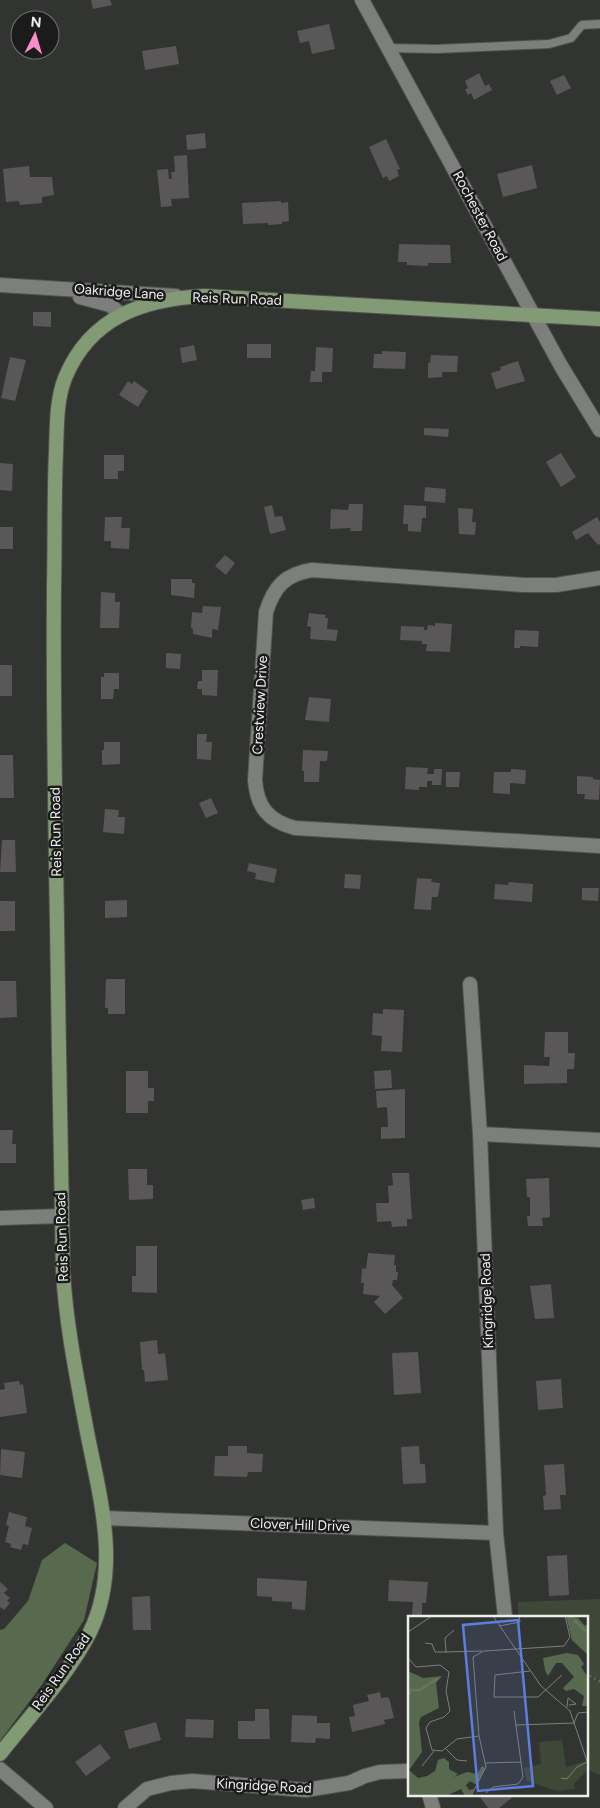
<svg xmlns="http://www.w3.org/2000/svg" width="600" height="1808" viewBox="0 0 600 1808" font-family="Figtree,sans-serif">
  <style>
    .green { fill: #3d4836 }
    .forest { fill: #586a4e }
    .building { fill: #5a5759 }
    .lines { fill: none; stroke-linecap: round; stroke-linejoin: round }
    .service-casing { stroke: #515350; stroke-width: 10 }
    .minor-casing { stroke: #515350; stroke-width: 16 }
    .tertiary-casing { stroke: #515350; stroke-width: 16 }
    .primary-casing { stroke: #515350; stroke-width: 16 }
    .path { stroke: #7a7b79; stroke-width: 2.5; stroke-dasharray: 1 4; stroke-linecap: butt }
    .service { stroke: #7d7f7c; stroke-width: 8 }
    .minor { stroke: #7d7f7c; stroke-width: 14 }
    .tertiary { stroke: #7d7f7c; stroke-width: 14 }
    .primary { stroke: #829b74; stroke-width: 14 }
    .labels { text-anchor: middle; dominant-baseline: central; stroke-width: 5; stroke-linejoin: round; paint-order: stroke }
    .street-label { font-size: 14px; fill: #eeefed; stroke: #1a1b1a }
    .inset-river { fill: none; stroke: #65775b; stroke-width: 2.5 }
    .inset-road { fill: none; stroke: #7d7f7c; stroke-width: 1 }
    .view { fill: #5c7ede; fill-opacity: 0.15; stroke: #5c7ede; stroke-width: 2.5 }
    .inset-edge { fill: none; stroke: #eeefed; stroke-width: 2.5 }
  </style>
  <rect width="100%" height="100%" fill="#323431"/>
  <path class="green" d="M600,1599V1775L586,1769V1617H518V1602Z"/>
  <path class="forest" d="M65,1543L97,1563L84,1620L41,1686L0,1741V1630L4,1629L28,1601L42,1560Z"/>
  <path class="building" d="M91,0H110L112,5L93,9Z
    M329,24L335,49L312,54L309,41L300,43L297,31Z
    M176,46L179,64L145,70L142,51Z
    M479,73L485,86L489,84L492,90L474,100L471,93L468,95L465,89L468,88L465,81Z
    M564,75L571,88L557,95L550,81Z
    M205,133L206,148L187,150L186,135Z
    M386,139L400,169L397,170L399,176L389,181L387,176L383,178L369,147Z
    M187,155L189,198L171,199L172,206L161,207L157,170L168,169L169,179H172L171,172H175L174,156Z
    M532,165L537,188L503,197L497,174Z
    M29,166L30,177H52L54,195L42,197V203L20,205L19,201L6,202L3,169Z
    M281,201V203L288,202L289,221L282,222V224L268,225V223L243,224L242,203Z
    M399,244L450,245L451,263H428V266L407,265V262H398Z
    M33,312H51V327L33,326Z
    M247,344H271V358H247Z
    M194,345L197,360L182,363L180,348Z
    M316,347L333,348L332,372H322V382H310L311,371H315Z
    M382,351L406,352L405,369L373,368L374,354H382Z
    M431,355L458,356L457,372H442V377L428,378V363H430Z
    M10,357L26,360L15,401L1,398Z
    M518,361L525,381L496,389L491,373L501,370L500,367Z
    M128,381L132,384L134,381L148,391L138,407L119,395Z
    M424,428L449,429L448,437L424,435Z
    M561,453L576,477L561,487L546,462Z
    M104,455H124V471H118V479H104Z
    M0,463L13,464L12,491L0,490Z
    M425,487L446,489L445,503L424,501Z
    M349,504H363L362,531H350L351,528L330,529L331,509L348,510Z
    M272,505L275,517L282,516L286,530L270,534L264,507Z
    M404,505L426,506V518H422L421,532L408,531V524H403Z
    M458,508L473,509L472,522H476L475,535L459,534Z
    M105,517H122L121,528H130L129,549L111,548V541H104Z
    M597,517L600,522V544L598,545L588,533L576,540L572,532Z
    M0,527H13V549H0Z
    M225,555L235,563L226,575L215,566Z
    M171,579H192V583H195L194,598L171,595Z
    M101,592L115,593V602H120L119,628H100Z
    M203,606L221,607L218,630L212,629V638L193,634V629L191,628L192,612L202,613Z
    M309,613L326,615L325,618H328L327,629L338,630L336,641L310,639L311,627L307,626Z
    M435,623L452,624L450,652L426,651L427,644H422V641L400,640L401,626L424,627V630H427L428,625L435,626Z
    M515,630L539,631L538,647L520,646V648H514Z
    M166,653L181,654L180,669L166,668Z
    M0,665H12V696H0Z
    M202,670H218L217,696L202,695V689H197L198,681H202Z
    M104,673H119V689H114L113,699H101V677H104Z
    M309,697L331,699L329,722L305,720Z
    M197,734H207L206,742H212L211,760L197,759Z
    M104,742H120V764L102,765V750H104Z
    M303,750L328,751L327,761H320L319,782H304V771H302Z
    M0,755H13L14,798H0Z
    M406,767L428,768L427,774H434V769H442L441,785H432V781H427V787H419V790L405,789Z
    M511,769L526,770L525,784L510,783V794L493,793L494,772H511Z
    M446,772H460L459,787H446Z
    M577,776L593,777V779L600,780L599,800L584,799L585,794H577Z
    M211,798L218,813L206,818L199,803Z
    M105,809L119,810L118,817H125L124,834L103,832Z
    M2,840H15L16,872H0Z
    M249,863L277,869L274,883L255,879L256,873L247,871Z
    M345,874L361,875L360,889L344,888Z
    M417,878L432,879L431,882L440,883L438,897H432L431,910L414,909Z
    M509,882L533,884L532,902L494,899L495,884L508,885Z
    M582,888H599L598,901L582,900Z
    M127,900V917L105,918V901Z
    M0,901H15V931H0Z
    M106,979H125V1014H108V1008H105Z
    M0,981H16L17,1017L0,1018Z
    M383,1009L404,1010L402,1052L381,1051L382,1036L372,1035L373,1013L383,1014Z
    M545,1032H568V1053H575L574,1069H567V1083L524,1084V1065L549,1066L550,1057H544Z
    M391,1070L392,1088L375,1089L374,1071Z
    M126,1071H148V1088H154V1101H148V1113H126Z
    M405,1089V1138L381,1139V1127H388L387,1107L377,1108L376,1091Z
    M0,1130H13L12,1144H16V1163H0Z
    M128,1169H147V1185H153V1199L129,1200Z
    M392,1173H409L412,1219H407V1226L392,1227L391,1221L377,1222L376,1203H389L388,1186L393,1185Z
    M549,1178L550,1217L542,1218L543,1226H528L527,1216H530V1197H527L526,1179Z
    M314,1198L315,1208L303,1210L301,1200Z
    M136,1246H157V1293L132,1292V1276H136Z
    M368,1253L395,1255L394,1265H396V1272H398L397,1280H393L392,1285L403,1298L385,1314L374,1302L380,1296L363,1294L364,1283H361L362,1268L366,1269Z
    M551,1284L554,1318L535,1319L530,1286Z
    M157,1340L158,1354L165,1353L168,1380L145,1382L144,1370H142L140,1342Z
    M418,1352L421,1393L394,1395L392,1353Z
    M561,1379L563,1408L538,1410L536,1381Z
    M19,1381L20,1385L23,1384L27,1413L0,1417V1390L5,1389L4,1383Z
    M228,1446H247V1453L263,1454L262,1472H248L247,1477L214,1476L215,1456H228Z
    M419,1446L420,1464H425L426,1483L403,1484L401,1447Z
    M1,1449L25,1452L22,1478L0,1475Z
    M564,1464L566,1495H560L561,1509L544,1510L543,1496L546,1495L544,1465Z
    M9,1512L27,1517L25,1526L32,1528L28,1545L23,1544L21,1550L10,1547L11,1544L5,1542L9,1526L6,1525Z
    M567,1555L569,1595L549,1596L547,1556Z
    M257,1578L307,1581L305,1610L292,1609V1602L272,1601V1597L257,1596Z
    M389,1580L428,1582L426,1603H422V1616L412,1615L413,1602L388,1601Z
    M0,1582L8,1589L4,1593L10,1598L7,1601L10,1603L4,1610L0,1607Z
    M150,1596L151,1630H133L132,1597Z
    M380,1692L381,1698L388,1697L390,1701L394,1718L384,1720L385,1724L352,1732L349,1717L355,1716L353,1705L369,1701L367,1695Z
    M255,1709H269L270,1739H238V1721H255Z
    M292,1715L317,1716V1723H330V1739L316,1738L315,1743L291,1742Z
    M186,1719L214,1720L213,1738L185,1737Z
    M156,1722L161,1740L129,1749L124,1731Z
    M100,1744L111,1758L86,1776L75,1762Z
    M483,1794H509L512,1798L499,1808H488L480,1797Z"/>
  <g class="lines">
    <defs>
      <path id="service" d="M389,48L436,49L549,44L571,38L582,25L600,24"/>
      <path id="minor" d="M0,285L176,296
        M80,297L110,305L120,314
        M600,578L556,585H524L312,570C285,574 274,587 266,612L255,780C257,807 268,821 295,828L600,846
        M470,984L480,1134L496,1533L505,1617
        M480,1134L600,1140
        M0,1218L61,1216
        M104,1518L496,1533
        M0,1769L46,1808
        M429,1794L433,1808
        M125,1808L147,1789L171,1783L192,1781L306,1790L349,1783L365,1776L380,1772L409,1771"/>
      <path id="tertiary" d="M362,0L561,366L600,430"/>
      <path id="primary" d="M0,1754C29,1717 69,1674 90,1632C121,1568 100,1498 87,1432C77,1378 66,1325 63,1271C60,1155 59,1039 57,923C55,810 53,698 54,586C55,541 54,496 56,452C57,427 56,401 65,378C90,317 143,299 204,296L600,319"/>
    </defs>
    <use href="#service" class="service-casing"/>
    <use href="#minor" class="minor-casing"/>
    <use href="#tertiary" class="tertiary-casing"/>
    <use href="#primary" class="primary-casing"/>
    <path class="path" d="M586,1673L600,1682"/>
    <use href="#service" class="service"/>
    <use href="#minor" class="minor"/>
    <use href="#tertiary" class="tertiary"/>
    <use href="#primary" class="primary"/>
  </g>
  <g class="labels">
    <g class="street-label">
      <text transform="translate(480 216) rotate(62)">Rochester Road</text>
      <text transform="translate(119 292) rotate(4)">Oakridge Lane</text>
      <text transform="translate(237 299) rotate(2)">Reis Run Road</text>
      <text transform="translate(260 705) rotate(-87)">Crestview Drive</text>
      <text transform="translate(56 832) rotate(-91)">Reis Run Road</text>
      <text transform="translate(62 1237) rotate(-92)">Reis Run Road</text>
      <text transform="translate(487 1301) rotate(-92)">Kingridge Road</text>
      <text transform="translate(300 1525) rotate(2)">Clover Hill Drive</text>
      <text transform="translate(61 1672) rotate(-55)">Reis Run Road</text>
      <text transform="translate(264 1786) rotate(3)">Kingridge Road</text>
    </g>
  </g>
  <g transform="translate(408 1616)">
    <rect width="180" height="180" fill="#323431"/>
    <path d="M154,124L158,151L177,145L180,153L166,168L167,173L149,175L119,165L116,152L133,148L131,126Z" fill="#3d4836"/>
    <path d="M158,0L170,2L177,10L180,7V39L164,24ZM159,37L170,39L176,48L173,51L180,61V90H174L176,80L166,73L158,75L155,72L166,61L154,47H148L140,60L137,54L135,42ZM0,55L15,62L34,60L28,67L31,92L13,101L11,106L14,136L1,154L10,162L19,160L27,155L30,144L36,142L41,146V153L50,158L46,161L59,156L69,158L74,150L77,152L69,169L62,165L58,169L61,174L66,173L62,180H57L53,173L38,180H0Z" fill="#586a4e"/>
    <path class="inset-river" d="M166,4L180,17M0,80L3,74H12L30,62"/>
    <path class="inset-road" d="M85,0L133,70L162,95L180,148M91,10L112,6L111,0M46,14L37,22L38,36L74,35M0,16L24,0M17,27L24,28L27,36H39M0,42L8,51L32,49L41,56L38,75L42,95L36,101L22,106L18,112L24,134L34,135L49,123L71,120M122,55L87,59L86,81H130L154,59M159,91L160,82L168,88L161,89M108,109L166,107L170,97L180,96M38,133L49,144L59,145M77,147L113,146M14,150L26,135M153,162L159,163L169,151L179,146M78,177L85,171L110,168L115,161L106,95M63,180L78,151L71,120L65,41L76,35L156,30L162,21L157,0"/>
    <path class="view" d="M110,4L125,170L70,175L55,9Z"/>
    <rect width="180" height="180" class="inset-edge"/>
  </g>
  <g transform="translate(35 35) rotate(5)"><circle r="24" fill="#1a1b1a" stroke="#6f706e"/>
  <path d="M0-4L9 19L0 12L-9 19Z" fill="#f98fca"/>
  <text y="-8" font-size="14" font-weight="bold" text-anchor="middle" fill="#eeefed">N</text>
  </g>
</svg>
